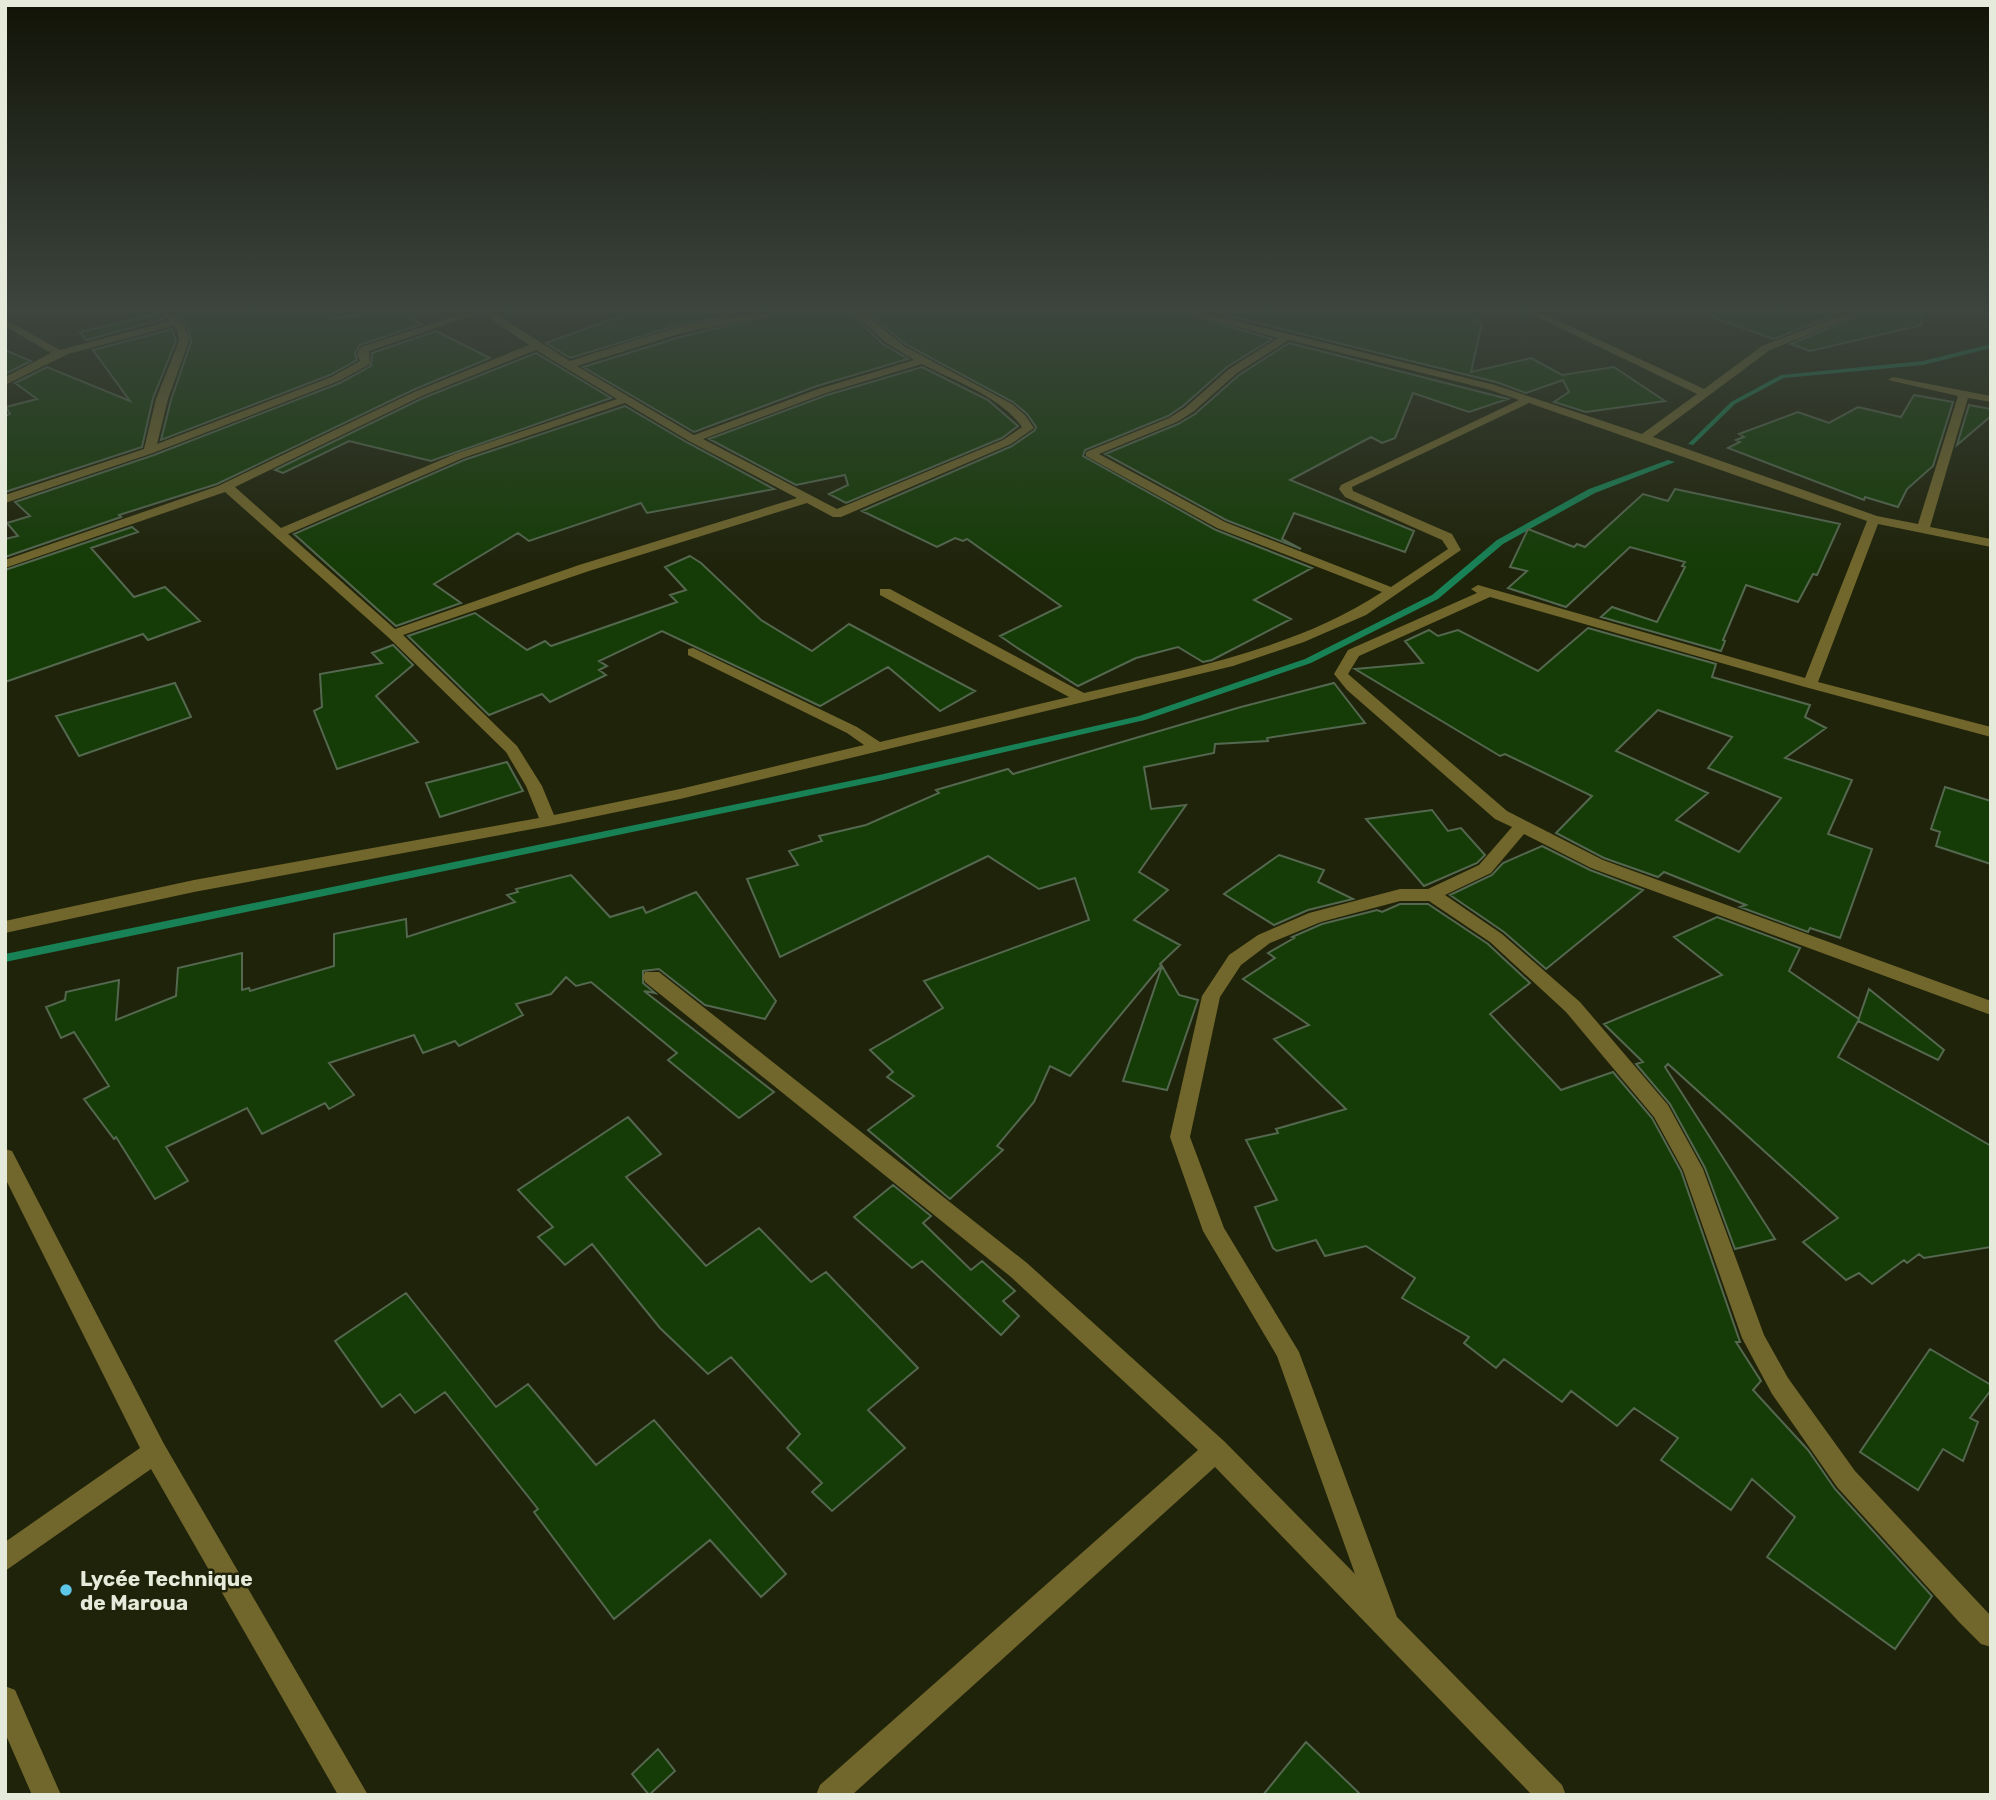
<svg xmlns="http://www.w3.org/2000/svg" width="1996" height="1800" viewBox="0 0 1996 1800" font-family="Rubik,sans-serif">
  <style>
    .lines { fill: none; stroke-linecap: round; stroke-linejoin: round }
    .stream { fill: #188155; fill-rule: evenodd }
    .building { fill: #153c06; stroke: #54674f; stroke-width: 2; fill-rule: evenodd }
    .minor { fill: #71662c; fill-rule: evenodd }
    .poi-dot { fill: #5cc7e7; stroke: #1f230a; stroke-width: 2.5 }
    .labels { text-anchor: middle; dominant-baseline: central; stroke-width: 5; stroke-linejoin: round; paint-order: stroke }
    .near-poi-label { font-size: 21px; font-weight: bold; fill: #e5eada; stroke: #1f230a; text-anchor: start }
  </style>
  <rect width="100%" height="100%" fill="#1f230a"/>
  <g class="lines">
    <path class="stream" d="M1991,344V348L1923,365L1784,378L1735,404L1693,445L1688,444L1731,402L1781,375L1923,361Z
      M1668,460L1675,462L1595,493L1503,544L1438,599L1311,663L1145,720L879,781L5,962V954L879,775L1139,716L1305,659L1432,595L1497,540L1589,489Z"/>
  </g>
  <path class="building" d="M182,313H332L327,318L400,313L422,324L360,345L355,353L357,360L330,375L161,440L171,400L191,342L188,328L178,314Z
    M629,313H738L672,327L570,358L546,343Z
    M780,313H850L883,344L908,359L817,386L694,432L583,367L680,337Z
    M868,313H1184L1272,339L1227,367L1183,406L1168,416L1085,450L1083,456L1216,530L1312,568L1254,600L1291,619L1212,660L1203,662L1178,647L1136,658L1078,686L1016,647L1000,636L1061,606L967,539L963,541L955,538L937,547L862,511L1012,446L1035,430L1036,427L1027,414L1013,402L905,344Z
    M1216,313H1464L1482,323L1471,372L1531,358L1562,375L1614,367L1665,401L1586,412L1554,402L1569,392L1563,380L1526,393L1496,382Z
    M1715,313H1840L1774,339L1714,318Z
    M1864,313H1921L1922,325L1810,351L1791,344Z
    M157,314L160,319H165L86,340L80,332Z
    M172,329L176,341L153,398L142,447L5,492V416L10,414L6,407L37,399L15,383L47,367L130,401L93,350Z
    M436,331L490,358L413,390L217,484L119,515L121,517L5,557V539L18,536L7,523L30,516L15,502L154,455L340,383L371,366L372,353Z
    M1289,343L1508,399L1469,412L1413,393L1395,438L1382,443L1371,437L1290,480L1414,531L1405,552L1294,513L1282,539L1301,549L1226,520L1105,454L1178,424L1195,414L1239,375Z
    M5,350L31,361L5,374Z
    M536,353L611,398L431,461L349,441L283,473L275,470L423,398Z
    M922,367L988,400L1018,426L1002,438L846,503L829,494L848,485L845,475L796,485L709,439L827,395Z
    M1914,395L1953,402L1933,466L1907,489L1898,507L1865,497L1864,500L1728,448L1740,442L1736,440L1744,437L1739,434L1798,412L1829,423L1858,407L1901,417Z
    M1969,405L1991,409V416L1957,445Z
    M625,406L688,443L774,489L647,513L641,503L529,541L518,533L434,584L461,603L396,626L294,534L464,460Z
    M1675,489L1840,524L1817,575L1813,574L1798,602L1746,585L1723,640L1725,641L1721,651L1601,617L1612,607L1657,622L1685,567L1682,566L1685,562L1630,547L1566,607L1508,588L1527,571L1510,567L1528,529L1574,547L1577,544L1585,547L1643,494L1668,501Z
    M132,527L138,532L91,548L134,597L165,587L200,621L148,640L143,634L5,682V570Z
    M690,556L701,563L761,620L812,651L849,624L975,691L940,711L888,667L820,706L662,631L599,661L607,666L599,670L606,675L550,702L542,694L489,715L408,636L475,613L527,650L545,641L551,646L677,602L670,595L686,590L665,567Z
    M1588,628L1716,664L1712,677L1810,705L1805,717L1826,728L1785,758L1852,780L1828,834L1872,849L1840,938L1810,928L1808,932L1740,907L1746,905L1664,872L1658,877L1604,858L1556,833L1592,796L1505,754L1500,756L1355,669L1423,663L1405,641L1429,630L1438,636L1458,630L1538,671ZM1658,710L1732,737L1708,768L1781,798L1739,852L1676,820L1708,793L1616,751Z
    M393,645L413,665L376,696L418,742L337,769L314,711L322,707L320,674L382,663L372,653Z
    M175,683L191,717L79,756L56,716Z
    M1334,683L1365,723L1267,738L1268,741L1215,744L1214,753L1144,767L1151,809L1186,805L1139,872L1168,890L1134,920L1180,945L1160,964L1161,966L1070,1076L1050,1066L1034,1102L997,1146L1003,1150L950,1199L868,1130L914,1096L887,1077L893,1072L870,1050L943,1008L924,981L1089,920L1075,878L1039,889L988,856L780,957L747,879L798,865L789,851L822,841L819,836L866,825L939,793L936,790L1008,769L1013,774L1241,707Z
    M507,762L523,791L440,817L426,783Z
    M1945,787L1991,801V864L1936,846L1940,832L1931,829Z
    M1432,810L1448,831L1461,828L1485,855L1477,863L1424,886L1366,819Z
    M1542,846L1590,870L1643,890L1546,969L1504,932L1450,895L1492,875L1503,863Z
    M1279,855L1324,870L1318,882L1353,899L1308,910L1274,925L1224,894Z
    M571,875L610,917L643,907L646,913L696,892L776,1001L765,1019L705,1005L659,969L643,971V983L655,993L644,991L774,1092L739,1118L668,1060L677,1053L591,982L576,986L566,977L551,994L516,1004L523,1015L459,1046L455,1041L423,1053L414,1035L329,1063L354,1095L329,1109L325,1103L262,1134L247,1108L166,1147L188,1181L155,1199L116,1137L114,1139L84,1099L109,1086L74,1032L61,1038L46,1007L65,1000L66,992L119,980L116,1020L176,996L178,968L242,953V990L249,988L250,991L334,966V934L406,919L407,937L515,902L507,895L518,892L516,889Z
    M1400,904H1428L1488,944L1530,983L1490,1014L1561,1090L1613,1072L1652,1118L1681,1171L1740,1342H1736L1761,1381L1753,1390L1808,1450L1835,1489L1932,1596L1895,1649L1767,1557L1795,1517L1752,1479L1731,1510L1661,1460L1678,1438L1634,1408L1617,1426L1571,1391L1562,1402L1504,1359L1496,1368L1464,1343L1469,1337L1402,1298L1415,1278L1366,1246L1325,1256L1316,1240L1277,1251L1273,1248L1255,1207L1277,1200L1246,1140L1278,1133L1276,1129L1346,1109L1274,1039L1309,1025L1243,979L1275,958L1268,953L1294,938L1292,937L1322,924L1377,910L1382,912Z
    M1717,917L1800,948L1789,971L1859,1019L1838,1057L1991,1146V1247L1924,1258L1919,1254L1907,1263L1904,1260L1872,1284L1859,1273L1846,1280L1803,1242L1838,1218L1668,1064L1665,1067L1775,1239L1735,1249L1705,1168L1670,1104L1636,1064L1643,1062L1604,1024L1722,975L1674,937Z
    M1162,966L1179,995L1198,1000L1167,1090L1123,1081Z
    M1869,989L1944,1050L1938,1060L1858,1021Z
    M628,1117L661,1154L626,1177L706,1266L759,1228L811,1282L826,1272L918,1368L868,1410L905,1448L832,1511L812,1492L822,1483L787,1448L800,1434L731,1357L708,1374L660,1328L592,1244L565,1265L538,1237L553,1227L518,1190Z
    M893,1185L931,1216L923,1223L971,1270L982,1261L1015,1291L1003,1301L1019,1316L1001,1335L922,1261L912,1268L854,1217Z
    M406,1293L496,1407L528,1384L596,1465L654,1420L786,1574L761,1597L710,1540L614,1619L534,1512L538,1509L445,1392L415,1413L400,1394L382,1407L335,1341Z
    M1930,1349L1991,1385V1390L1970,1418L1978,1422L1963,1461L1943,1449L1918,1490L1860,1452Z
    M1306,1742L1361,1795H1263Z
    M658,1749L675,1771L649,1795L632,1774Z"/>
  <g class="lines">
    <path class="minor" d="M165,313H173C181,323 188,328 189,341L168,399L157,444L331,377L360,361L357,354L361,347L464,313H480L369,351L370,364L339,381L153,453L5,503V495L144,449L156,399L179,341L178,331L173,326L68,354L5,385V377L51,353L5,326V319L60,350L169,321Z
      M482,313H494L570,361C637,340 707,313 778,313L679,334L577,366L694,435L818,389L914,360L885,342L853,313H864L904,346L1012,404L1025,415L1034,428L1011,444L841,517H833L807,503L589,571L403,635L517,746L542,786L554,815L680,789L864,745L847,733L688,655V649L693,648L857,727L880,742L1069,697L880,595V589H890L1084,693C1185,669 1294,650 1382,592L1217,528L1086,456V452L1169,418L1185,408L1229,369L1278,338L1186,313H1204L1495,385L1642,434L1697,394L1529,313H1542L1704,389L1762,346L1848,313H1862L1770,350L1653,437L1877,516L1918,524L1958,396L1888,380L1893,377L1991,396V402L1968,398L1930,527L1991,539V547L1878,524L1818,682L1991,727V737L1805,687L1490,597L1359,656L1348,674L1507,811L1603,860L1991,1001V1015L1591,868L1524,834L1491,873L1445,895L1502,934L1580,1002L1668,1105L1703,1169L1764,1335L1788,1378L1855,1471L1991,1616V1647L1981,1644L1959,1622L1837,1487L1772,1394L1742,1338L1683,1170L1654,1117L1566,1012L1490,942L1429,901H1400L1321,922L1270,943L1241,965L1220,997L1190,1137L1224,1228L1299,1352L1397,1617L1562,1785L1566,1795H1532L1215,1467L852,1795H816L820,1785L1198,1450L1011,1277L645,982L643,977L645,972H659L1027,1263L1225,1442L1355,1574L1277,1356L1203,1231L1170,1137L1202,996L1229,955L1258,935L1309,913L1400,889H1428L1479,865L1512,827L1495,819L1347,690L1334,674L1348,650L1477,593L1471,589L1478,585L1805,678L1867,521L1529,403L1352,487L1353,491L1452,534L1461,550L1366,615L1304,642L1233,666L680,799L549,826L194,892L5,933V921L194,880L539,818L526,786L506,752L388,637L225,492L5,568V560L218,486L414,392L529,345ZM1289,340L1487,389L1519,400L1341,485L1339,489L1345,497L1442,540L1448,549L1391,587L1225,522L1099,454L1177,422L1193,412L1237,373ZM536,350L617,399L455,454L281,528L235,487L422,396ZM922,364C954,381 1000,396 1022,427L1003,440L837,509L703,439L826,393ZM625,403L689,441L797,498L579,565L395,629L288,534L463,458Z
      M5,1149L12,1151L164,1444L368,1795H338L151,1469L5,1571V1542L140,1448L5,1178Z
      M5,1686L15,1690L61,1795H32L5,1733Z"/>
  </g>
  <linearGradient id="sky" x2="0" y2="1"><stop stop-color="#111306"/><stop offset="0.55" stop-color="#3c453e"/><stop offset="1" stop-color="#3c453e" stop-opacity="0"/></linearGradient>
  <rect width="1996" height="565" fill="url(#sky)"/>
  <circle class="poi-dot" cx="66" cy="1590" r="7"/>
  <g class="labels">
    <g class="near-poi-label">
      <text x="80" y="1578">Lycée Technique<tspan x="80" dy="24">de Maroua</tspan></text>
    </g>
  </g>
  <rect width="1996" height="1800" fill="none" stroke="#e5eada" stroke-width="14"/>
</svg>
